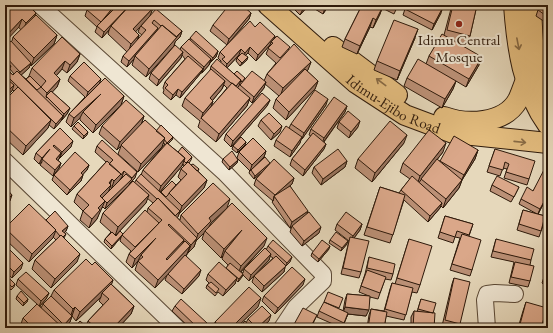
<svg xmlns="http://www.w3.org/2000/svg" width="553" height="333" viewBox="0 0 553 333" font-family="'EB Garamond',serif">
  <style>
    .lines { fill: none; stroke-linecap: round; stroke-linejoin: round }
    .minor-casing { stroke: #5b4936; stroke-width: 18 }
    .major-casing { stroke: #2d190a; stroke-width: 22 }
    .minor { stroke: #efe6d3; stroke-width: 16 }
    .major { stroke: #e3bc7e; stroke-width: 20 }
    .wall { fill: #bb9076; stroke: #2d190a; fill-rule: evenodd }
    .shaded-wall { fill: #997560; stroke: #2d190a }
    .building { fill: #daa789; stroke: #2d190a }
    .oneway { stroke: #886a44 }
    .poi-dot { fill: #8f2418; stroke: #efe6d3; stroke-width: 1.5 }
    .labels { text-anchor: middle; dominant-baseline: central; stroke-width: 4; stroke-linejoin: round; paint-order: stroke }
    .poi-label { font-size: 15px; fill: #2d190a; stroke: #efe6d3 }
    .street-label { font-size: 15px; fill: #2d190a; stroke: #efe6d3 }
  </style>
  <rect width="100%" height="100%" fill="#e6d8bb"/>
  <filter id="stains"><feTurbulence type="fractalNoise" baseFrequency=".005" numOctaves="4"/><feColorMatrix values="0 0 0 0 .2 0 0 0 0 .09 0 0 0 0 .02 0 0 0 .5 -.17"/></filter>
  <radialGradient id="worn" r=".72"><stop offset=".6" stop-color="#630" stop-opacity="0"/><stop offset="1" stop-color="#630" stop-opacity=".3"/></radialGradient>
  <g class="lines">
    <defs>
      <path id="minor" d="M40,5L224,172L323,274V281L296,307L282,328
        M5,161L177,328
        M487,328L485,300L487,294L495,293L515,294"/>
      <g id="major">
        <path id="s1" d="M268,5L356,83L405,115L453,133L548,143"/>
        <path d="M514,5C517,48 523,90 548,125"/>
        <path d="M531,5C532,35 533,70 548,98"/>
        <path d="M333,47L397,95"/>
        <path d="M444,117C466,125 504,125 518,100C521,94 523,87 526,80"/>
      </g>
    </defs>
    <use href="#minor" class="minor-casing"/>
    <use href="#major" class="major-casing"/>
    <use href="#minor" class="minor"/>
    <use href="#major" class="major"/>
  </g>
  <path class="wall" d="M74,5H84L79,10Z
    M186,5H194L191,9Z
    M290,5H309L300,15Z
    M311,5H329L323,14L310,6Z
    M362,5H398L394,14L382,8L380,14L373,28L370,27L357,54L342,47L345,39Z
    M452,5H477L470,36L467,44L454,41L479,65L466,87L456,81L453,89L442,108L404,86L407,78L426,64L429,56L444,35Z
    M548,5V24L536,16L538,10Z
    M153,8L150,15L182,31L180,37L175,42L174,46L146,77L132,65L134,59L127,67L121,62L123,56L127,52L108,34L109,30L102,38L95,32L97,27L85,16L87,10ZM140,27L138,32L142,35L138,39L139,35L135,32Z
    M405,9L441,13L432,30L403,15Z
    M5,11L36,13L34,16L57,35L54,44L31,66L30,65L29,68L21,75L26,79L29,76L32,68L80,54L77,62L67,73L62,69L56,76L60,79L57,87L52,92L70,108L67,114L54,129L49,125L48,128L23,155L5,138V100L14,91L12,89V91L5,97V46L12,41L13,37L21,30ZM10,69L14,74L13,75L9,71Z
    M251,13L249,19L228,44L255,27L275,36L274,39L289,50L311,62L307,71L318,81L315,89L286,120L273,108L276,99L279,96L265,84L264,88L252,103L249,100L247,106L216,142L198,127L200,121L182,106L185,98L210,71L211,66L221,62V61L218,58L220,52L227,45L210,31L213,25ZM270,45L266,54L276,63L267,74L264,81L244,80L234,74L227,68L239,55L237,58L236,61L240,66L247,60L245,56L248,53L256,61ZM224,85L227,88L212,106V101L222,89Z
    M190,38L218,51L216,57L210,63L209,65L202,73H201L200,74L180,98L176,95L171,100L163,93L164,90L163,88L165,82L185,59L182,55L181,58L157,86L149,79L151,73L180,50L181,47L190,40Z
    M415,38L397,80L374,70L377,61Z
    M70,76L99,83L124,96L121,105L93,133L80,120V118L71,127L66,122L69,114L85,97L68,81Z
    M270,100L267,106L231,147L224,140L226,134Z
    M326,105L302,139H301L300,143L290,157L274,146L276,140L289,128L291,124Z
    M347,106L345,112L324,142L326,144L324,149L303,176L290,165L292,159L311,136L309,135L311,129Z
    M144,116L141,125L173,137L172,140L168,144L178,152L192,157L191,160L189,163L191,165L199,169L198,171L207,180L204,188L179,214L177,218L180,220L181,215L227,208L264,246L241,272L243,273L244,269L266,250L268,246L290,262L285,267L284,272L262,292L252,282L254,276L273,258L270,256L269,260L249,281L243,275L238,282L236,280L235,284L223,296L218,292L215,296L206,288L207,285L209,283L206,280L208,274L226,269L228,265L222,259L223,256L221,258L202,239L204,233L196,241L194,247L188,253L186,256L199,276L182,294L165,280L167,275L155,288L135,270L138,261L132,268L126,262L129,254L131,251L120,241L121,237L111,249L104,242L105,239L111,232L100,222L103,213L135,182L136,180L141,175L143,170L165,144L163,143L162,147L138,172L118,154L121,146L117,150L99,134L102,126ZM183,164L184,166L181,169L178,177L181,180L176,185L161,193L160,192L182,166ZM147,198L153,203L148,208L147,212L122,235L116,236V235L146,203ZM227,208L209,227L211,223Z
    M261,120L280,132L271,140L258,126Z
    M339,122L358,127L349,138L337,128Z
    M74,126L87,135L83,139L72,129Z
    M60,128L71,147L58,160L61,163L59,168L53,176L40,165L42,162L39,164L34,159L36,153Z
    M246,142L245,145L237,153L232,149L233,146Z
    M404,143L372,182L355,168L358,159Z
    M97,146L135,178L130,183L129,185L105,209L103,207L100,210L97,219L89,228L80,220L83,211L74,202L77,194L106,162L95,152ZM122,177H123L118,183L119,181Z
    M495,149L529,179L527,185L504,178L507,169L503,168L500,176L487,172Z
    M478,150L475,159L462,180L459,188L443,208L441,206L440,208L428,222L404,200L390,243L364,235L380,187L399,193L401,190L410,179L400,172L403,163L443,152L428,171L439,161Z
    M266,151L264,157L252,169L270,163L294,178L292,184L290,186L307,214L319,233L302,246L290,232L292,226L290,228L272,202L273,201L254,185L256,179L263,171L254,179L249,173L250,170V171L237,158V163L229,170L222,162L223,159L237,158L239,152Z
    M347,161L345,167L321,185L312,173L314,167Z
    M89,165L87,170L83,174L81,181L67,195L52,180L54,175Z
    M548,167V195L538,214L545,216L546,213L548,210V222L545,220L539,237L517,230L523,210L537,214L519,204L521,199L533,191Z
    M492,185L519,187L516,193L511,202L490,191Z
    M548,202V209L546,208Z
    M445,216L473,224L469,236L472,270L470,276L450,270L460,238L455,237L453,243L438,238Z
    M46,220L68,226L66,231L64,233L66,234L64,238L77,262L51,288L32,269L35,260L56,240L53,237V238L29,262L5,239V228Z
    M337,224H362L360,230L354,238L361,272L359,278L341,274L349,241L335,230Z
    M409,239L420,285L417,293L412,292L404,320L386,316L384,328H367L369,315L371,309L384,311L390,289L392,283L395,284Z
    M496,239L531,260L530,265V281L528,287L509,283L514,262L491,257Z
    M330,240L347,244L341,251L329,243Z
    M548,246V259L544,255L546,249Z
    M5,249L21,269L12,278L5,271Z
    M329,249L318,262L311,256L312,253Z
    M369,257L393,274L391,280L385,279L378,299L370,297L366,316L348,314L342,328L317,317L319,311L339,309L343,311L345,300L347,294L369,296L359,292L365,274Z
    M92,265L113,280L111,284L134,306L131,314L118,328H74L86,326L88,321L103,305L99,301L101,297L76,321L72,316L70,322L64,328H25L21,324L23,318L37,304L16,285L18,279L49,293L46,299L40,306L41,308L43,304L51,296L54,290Z
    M548,271V288L542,283L544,277Z
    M5,274L15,284L14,287L11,290L5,284Z
    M454,278L460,324L459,328H450L442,326L452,284Z
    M303,285L275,314L262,301L264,296Z
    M17,296L28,299L27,302L23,306L16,299Z
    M421,299L433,313L434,328H411V317L414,311L417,312Z
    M526,302L541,328H518L523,311Z
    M175,306L205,328H190L172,311Z
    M258,307L236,328H213L215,322Z
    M248,319L269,321L261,328H238L246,323Z"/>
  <path class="shaded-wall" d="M5,5H10L5,10Z
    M81,5H84L79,10Z
    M115,5H118L99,28L101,22Z
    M130,5L111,26L109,30L102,38L104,32Z
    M306,5H309L300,15L303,9Z
    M327,5H329L323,14L325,8Z
    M383,6L380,14L373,28L376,20Z
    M443,7L441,13L432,30L434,24Z
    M153,8L150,16L130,38L133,29Z
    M36,13L33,21L23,31L26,23Z
    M251,13L249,19L227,45L229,39Z
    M373,18L370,27L357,54L360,46Z
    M22,19L19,27L5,42V37Z
    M158,28L156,34L135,56L134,59L127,67L129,61Z
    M418,29L415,38L397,80L400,71Z
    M182,31L180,37L175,42L174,46L146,77L149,69Z
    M57,35L54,44L31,66L34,58Z
    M139,35L136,44L128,53L131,44Z
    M275,36L273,42H271L270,45L256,61L258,55Z
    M250,47L248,53L243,58L245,53Z
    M241,49L239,55L225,70L227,64Z
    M218,51L216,57L210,63L213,58Z
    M183,52L181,58L157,86L159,80Z
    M80,54L77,62L67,73L70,65Z
    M248,57L247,60L240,66L242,63Z
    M482,57L479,65L466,87L469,79Z
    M211,59L209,65L202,73L204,67Z
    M65,61L62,69L51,82L54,73Z
    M311,62L308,70L280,97L283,88Z
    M31,63L29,68L18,78L20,72Z
    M11,66L9,71L5,75V71Z
    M203,69L200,74L180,98L182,92Z
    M60,79L57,87L47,98L46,97L47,93Z
    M101,79L99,85L86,98L88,92Z
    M241,80L239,86L233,93L235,87Z
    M225,81L222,89L207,107L210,98Z
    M318,81L315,89L286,120L289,112Z
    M456,81L453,89L442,108L445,99Z
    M266,82L264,88L252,103L254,97Z
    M14,85L12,91L5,97V94Z
    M178,89L176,95L171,100L173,95Z
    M101,94L83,112L80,118L71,127L74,118Z
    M124,96L121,105L93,133L96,125Z
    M250,98L247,106L216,142L219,134Z
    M328,99L326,105L302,139L304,133Z
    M270,100L267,106L231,147L233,141Z
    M213,101L210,110L201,119L203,113Z
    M347,106L345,112L322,144L324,138Z
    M70,108L67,114L62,120L64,114Z
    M63,116L61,121L54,129L56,124Z
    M144,116L141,125L117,150L120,142Z
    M51,120L48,128L23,155L26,146Z
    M360,121L358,127L349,138L351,132Z
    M282,126L280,132L271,140L274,134Z
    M88,132L87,135L83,139L84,136Z
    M407,135L404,143L372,182L375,173Z
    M173,137L172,140L166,146L167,143Z
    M302,137L300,143L290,157L292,151Z
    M165,138L162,147L138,172L141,164Z
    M73,141L71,147L60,158L62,152Z
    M246,142L245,145L237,153L238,150Z
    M446,143L443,152L417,185L420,176Z
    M326,144L324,149L303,176L305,170Z
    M50,149L42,159V162L39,164L42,158Z
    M478,150L475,159L462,180L459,188L443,208L446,199L461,181L464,175Z
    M266,151L264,157L250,171L252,165Z
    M61,153L59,159L54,165L56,159Z
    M185,158L182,166L158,194L161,186Z
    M238,160L237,163L229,170L230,167Z
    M347,161L345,167L321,185L323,179Z
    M61,163L59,168L53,176L55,170Z
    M270,163L269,166L254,179L255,176Z
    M89,165L87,170L79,179L81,173Z
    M124,171L122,177L119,181L118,183L111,190L114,181Z
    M137,172L135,178L130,183L129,185L105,209L107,203L132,178Z
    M83,175L81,181L67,195L70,190Z
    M294,178L292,184L276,198L274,196L273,201L275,195Z
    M112,179L109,187L111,185L108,193L101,201L100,196L109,183Z
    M207,180L204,188L179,214L182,206Z
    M548,194V195L538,214L540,209Z
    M12,195L10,201L5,206V202Z
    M149,195L146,203L115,236L118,227Z
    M230,199L227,208L211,223L208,229L205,231L204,233L196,241L194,247L188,253L191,245L196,240L198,234L209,218Z
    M105,201L97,219L89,228L92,219L98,208Z
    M442,203L440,208L428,222L430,216Z
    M180,211L178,217L173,222L175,216Z
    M308,211L306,217L290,228L292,222Z
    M362,224L360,230L351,242L353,236Z
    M68,226L66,231L60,237L62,231Z
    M321,227L319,233L302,246L304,241Z
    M56,230L53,238L29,262L32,254Z
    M242,230L225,251L223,256L221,258L224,249Z
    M123,234L121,237L111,249L112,246Z
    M156,238L141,255L138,261L132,268L135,259Z
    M267,238L264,246L238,274L241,266Z
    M184,240L181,248L163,267L166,259Z
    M348,241L347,244L341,251L342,248Z
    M190,246L187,254L155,288L158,280Z
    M330,246L329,249L318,262L319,259Z
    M80,254L77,262L51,288L55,279Z
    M271,254L269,260L249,281L251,275Z
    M292,257L290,262L285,267L284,272L262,292L264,286L285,267L287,263Z
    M23,263L21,269L12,278L14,272Z
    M201,270L199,276L182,294L184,289Z
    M243,274L242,277L238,282L239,279Z
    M237,278L235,284L223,296L226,290Z
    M305,279L303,285L275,314L278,308Z
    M113,280L110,289L102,293L101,297L76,321L80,312Z
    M49,293L46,299L39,307L41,301Z
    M261,298L258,307L236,328H231Z
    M28,299L27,302L23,306L24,303Z
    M134,306L131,314L118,328H113Z
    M75,307L72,316L70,318L73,309Z
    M345,307L369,310L366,316L348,314L342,328L344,323L343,313Z
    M271,315L269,321L261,328H257Z
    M317,315L311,328H310Z
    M72,316L70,322L64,328H63L64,325Z
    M207,323L205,328H202Z"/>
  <path class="building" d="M10,5H28L36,13L26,23L22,19L5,37V11Z
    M92,5H115L101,22L87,10Z
    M118,5H130L104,32L97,26Z
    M130,5H150L153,8L133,29L139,35L131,44L111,26Z
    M229,5H242L251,13L229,39L213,25Z
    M298,5H306L303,9Z
    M320,5H327L325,8Z
    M362,5H381L383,6L376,20L373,18L360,46L345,39Z
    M390,5H397L396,8Z
    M407,5H439L443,7L434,24L405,9Z
    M453,5H477L470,36L447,30Z
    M541,5H548V17L538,10Z
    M156,9L182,31L176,37L162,25L161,26L154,20L152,23L158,28L129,61L123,56L146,30L141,26Z
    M36,15L57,35L34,58L13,37Z
    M394,20L418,29L400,71L377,61Z
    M250,21L255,27L260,22L275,36L258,55L250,47L245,53L241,49L227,64L222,59L225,57L220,52Z
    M162,25L177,37L149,69L135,56Z
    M196,31L218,51L213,58L190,38Z
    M442,34L482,57L469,79L429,56Z
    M277,36L290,47L280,58L268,48L273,43L271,42Z
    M62,37L80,54L70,65L65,61L54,73L60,79L47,93L41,87L46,81L32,68Z
    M189,39L211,59L204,67L181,47Z
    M11,41L31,63L20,72L5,56V46Z
    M294,44L311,62L283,88L267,74Z
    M175,45L183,52L159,80L151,73Z
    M242,53L248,57L242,63L237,58Z
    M188,56L203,69L182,92L178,89L173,95L165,88L168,85L165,82Z
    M217,59L241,80L236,86L232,83H231L211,66Z
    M418,59L456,81L445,99L407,78Z
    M5,60L11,66L5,71Z
    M84,62L101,79L88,92L70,76Z
    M211,69L225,81L210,98L213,101L203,113L185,98Z
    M305,69L318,81L289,112L276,99Z
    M8,71L13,75L17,71L63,116L56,124L9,78L8,80L14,85L5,94V74Z
    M237,71L245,78L242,82L241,81V80L234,74Z
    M252,71L266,82L254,97L240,85Z
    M30,76L41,87L37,90L26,79Z
    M105,78L124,96L96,125L83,112L101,94L74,118L69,114Z
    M232,83L250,98L219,134L201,118Z
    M18,87L51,120L26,146L5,126V100Z
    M315,90L328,99L304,133L291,124Z
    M51,91L70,108L64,114L46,96Z
    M262,93L270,100L233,141L226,134Z
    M334,97L347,106L324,138L311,129Z
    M126,100L144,116L120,142L102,126Z
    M348,111L360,121L351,132L339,122Z
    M269,113L282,126L274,134L261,120Z
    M145,120L165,138L141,164L121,145Z
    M390,121L407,135L375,173L358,159Z
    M78,122L88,132L84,136L74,126Z
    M161,125L173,137L167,143L164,139L165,138L156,131Z
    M286,126L302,137L292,151L276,140Z
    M60,128L73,141L62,152L54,145L53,146L61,153L56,159L61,163L55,170L42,159L50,149L42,158L36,153Z
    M429,130L446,143L420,176L403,163Z
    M313,133L326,144L305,170L292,159Z
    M454,136L478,150L464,175L440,161Z
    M241,137L246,142L238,150L233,146Z
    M253,138L266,151L252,165L239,152Z
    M102,140L137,172L132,178L124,171L121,175V174L109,164L113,160L97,146Z
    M167,143L185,158L161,186L143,170Z
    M182,147L192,157L186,163L184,161L185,158L178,152Z
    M338,149L347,161L323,179L314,167Z
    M495,149L535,161L529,179L506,172L509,164L505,162L503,170L489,166Z
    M232,151L238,160L230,167L223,159Z
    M75,152L89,165L81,173L83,175L70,190L54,175Z
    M265,157L270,163L255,176L251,170Z
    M274,159L294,178L275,195L256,179Z
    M437,159L462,180L446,199L421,179Z
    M107,161L121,174L114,181L112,179L109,183L111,185L100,196L105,201L98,208L100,210L92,219L83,211L89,205L77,194Z
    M188,162L207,180L182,206L169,193L187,174L181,169Z
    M193,164L199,169L197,171L191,165Z
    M546,166L548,167V194L540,209L521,199L527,187L533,191Z
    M126,174L132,179L107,203L102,198Z
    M141,174L180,211L175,216L158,198L157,199L136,180Z
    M412,176L442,203L430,216L401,190Z
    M497,176L519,187L514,197L492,185Z
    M133,181L149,195L118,227L103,213Z
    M172,181L176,185L169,193L168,195L166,197L161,192Z
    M213,183L230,199L209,218L211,221L198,234L181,215Z
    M290,186L308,211L292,222L274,196Z
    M5,187L12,195L5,202Z
    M380,187L405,195L393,235L367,227Z
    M158,198L197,238L191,245L169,224L168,225L184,240L166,259L167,260L185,241L190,246L158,280L138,261L143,257L141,255L156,238L135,259L129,254L162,220L148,208Z
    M232,203L267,238L241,266L225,251L242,230L224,249L205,231Z
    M29,204L56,230L32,254L5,228Z
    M145,210L159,223L135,247L122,235Z
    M523,210L545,216L541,231L519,224Z
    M55,211L68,226L62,231L66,234L63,237L61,235L60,236L55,230H56L46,220Z
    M309,212L321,227L304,241L292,226Z
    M346,212L362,224L353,236L337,224Z
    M445,216L473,224L469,235L457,231L455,237L440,232Z
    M120,231L123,234L112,246L105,239L112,232L116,236Z
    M336,232L348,241L342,248L330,240Z
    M462,234L481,240L472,270L452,264Z
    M61,235L80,254L55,279L35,260Z
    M350,237L369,241L361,272L343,268Z
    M409,239L432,246L420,285L397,278Z
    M496,239L534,249L531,260L493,251Z
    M273,240L292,257L287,263L268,246Z
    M322,240L330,246L319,259L312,253Z
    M548,246V251L546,249Z
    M7,247L23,263L14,272L5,263V249Z
    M265,248L271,254L251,275L244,269Z
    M185,255L201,270L184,289L168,274Z
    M276,256L286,266L264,286L254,276Z
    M369,257L395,264L393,274L367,268Z
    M86,259L92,265L95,262L113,280L80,312L75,307L73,309L54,290Z
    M219,262L237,278L226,290L208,274Z
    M515,262L534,266L530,281L511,277Z
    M230,263L243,274L239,279L226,268Z
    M292,267L305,279L278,308L264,296Z
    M367,270L386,277L380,293L361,286Z
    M548,271V280L544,277Z
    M26,272L49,293L41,301L18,279Z
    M5,274L15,284L12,287L5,280Z
    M454,278L470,282L460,324L445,320Z
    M211,282L219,289L216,293L207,285Z
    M392,283L413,288L406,315L385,309Z
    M111,284L134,306L113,328H96L88,321L109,299L102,293Z
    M249,287L261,298L231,328H222L215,322Z
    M21,291L28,299L24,303L17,296Z
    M328,292L343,298L339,308L324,302Z
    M347,294L370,296L369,310L345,307Z
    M51,296L72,316L64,325L43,304Z
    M181,299L207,323L202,328H198L175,306Z
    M421,299L436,303L433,313L429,312L418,309Z
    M324,302L348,313L344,323L319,311Z
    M526,302L547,308L541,328H519Z
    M37,304L63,328H33L23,318Z
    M262,306L271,315L257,328L248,319Z
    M303,308L317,315L310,328H292Z
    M371,309L387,312L384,328H368Z
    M414,311L435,313L434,328H413Z
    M80,321L88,328H74Z
    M245,321L251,328H238Z
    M548,322V328H545Z
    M333,324L342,328H331Z
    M314,325L320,328H313Z"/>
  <defs><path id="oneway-shaft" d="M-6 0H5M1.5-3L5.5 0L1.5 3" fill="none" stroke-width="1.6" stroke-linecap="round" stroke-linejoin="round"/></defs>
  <g class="oneway">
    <use href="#oneway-shaft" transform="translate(518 44) rotate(79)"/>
    <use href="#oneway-shaft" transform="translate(381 82) rotate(-143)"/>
    <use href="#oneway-shaft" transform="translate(520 142) rotate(6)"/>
  </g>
  <circle class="poi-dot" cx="459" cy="24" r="4"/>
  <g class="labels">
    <g class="poi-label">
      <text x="459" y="39">Idimu Central<tspan x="459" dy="17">Mosque</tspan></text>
    </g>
    <g class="street-label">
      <text stroke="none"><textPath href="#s1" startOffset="161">Idimu-Ejibo Road</textPath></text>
    </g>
  </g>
  <rect width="553" height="333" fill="none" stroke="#e6d8bb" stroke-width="20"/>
  <rect x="6" y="6" width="541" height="321" fill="none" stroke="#2d190a" stroke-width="2"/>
  <rect x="10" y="10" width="533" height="313" fill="none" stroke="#2d190a"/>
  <rect width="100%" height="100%" filter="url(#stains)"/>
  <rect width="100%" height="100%" fill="url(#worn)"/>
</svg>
